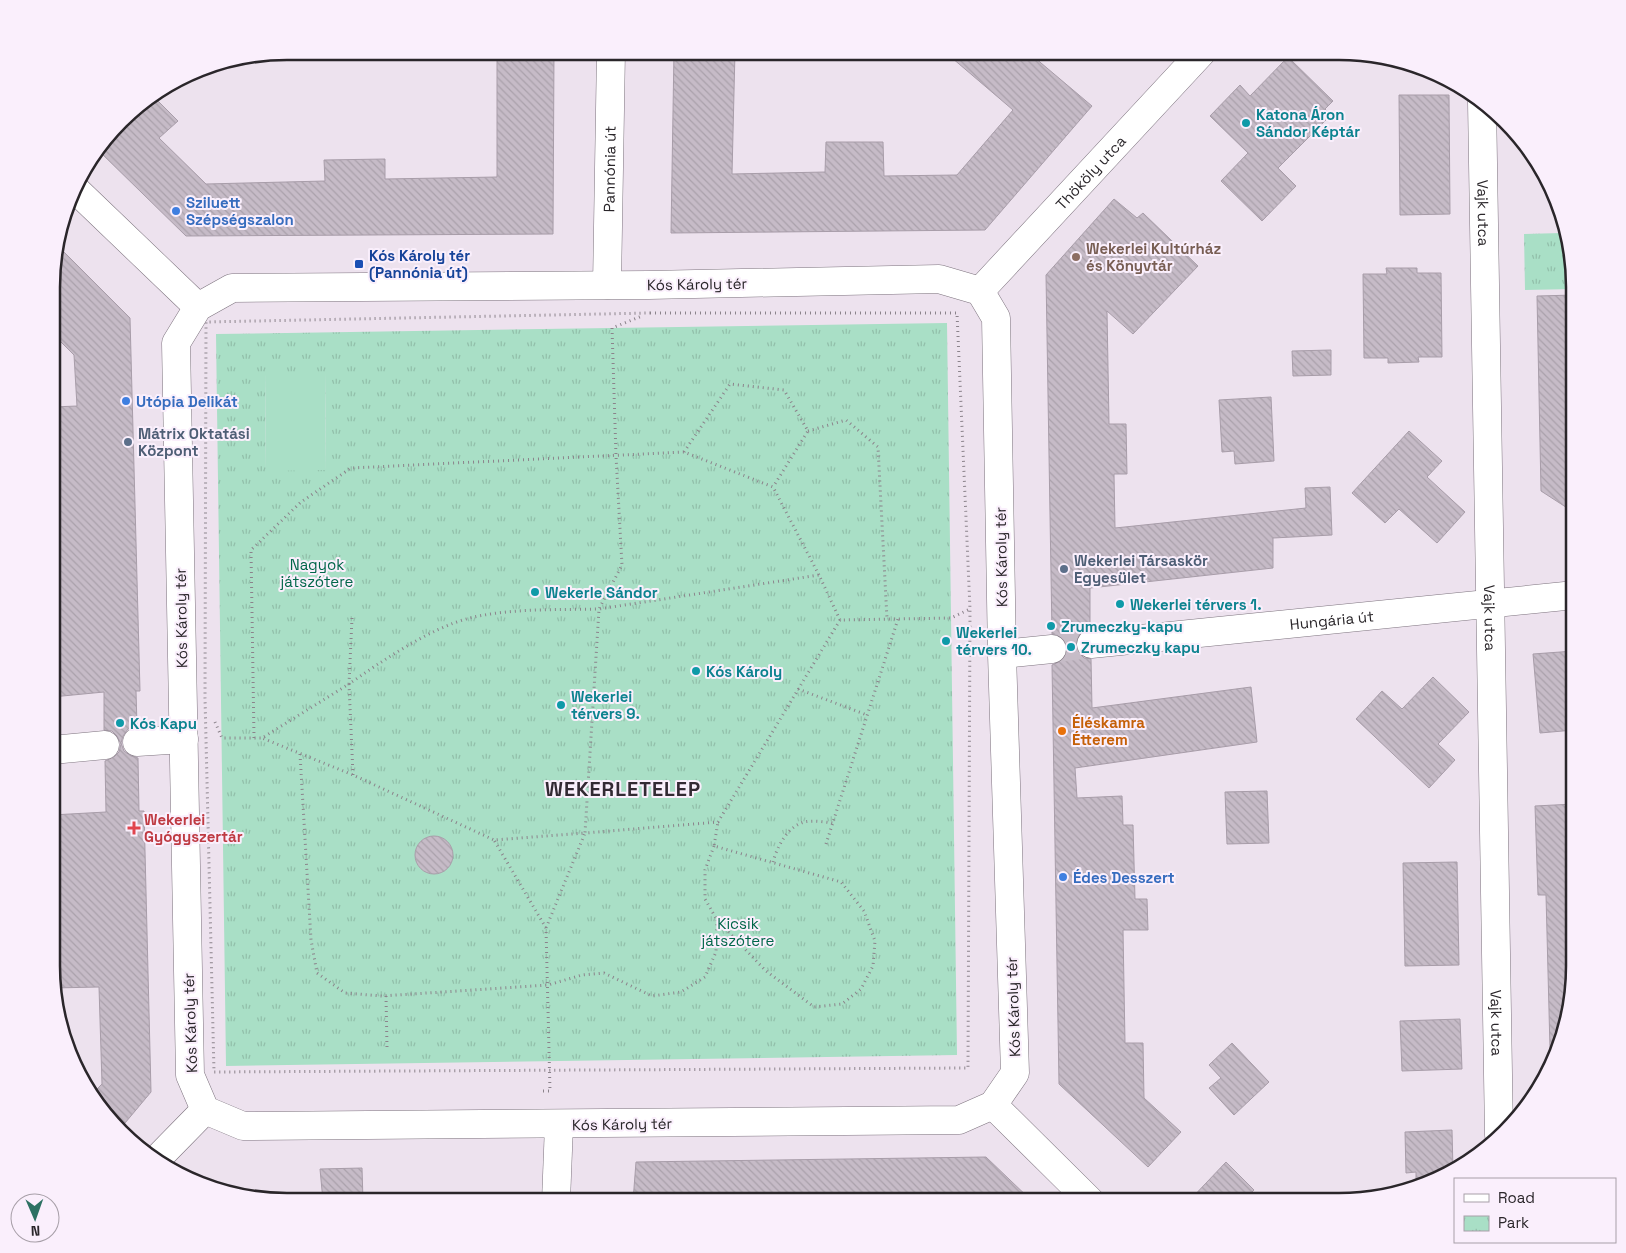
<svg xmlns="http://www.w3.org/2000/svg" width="1626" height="1253" viewBox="0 0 1626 1253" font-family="'Space Grotesk',sans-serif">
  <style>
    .grass { fill: #a9dfc6 }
    .park { fill: url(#park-tufts); fill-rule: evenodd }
    .building { fill: url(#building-back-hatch); stroke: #a89da9 }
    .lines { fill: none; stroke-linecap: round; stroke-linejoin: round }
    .street-tunnel { stroke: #c6bcc7; stroke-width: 28; stroke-dasharray: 28 14; stroke-linecap: butt }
    .street-casing { stroke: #7d737e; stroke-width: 29 }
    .secondary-casing { stroke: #7d737e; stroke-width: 29 }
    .path { stroke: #8b838b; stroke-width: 3; stroke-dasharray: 1 4; stroke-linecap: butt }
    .street { stroke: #fff; stroke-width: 28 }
    .secondary { stroke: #fff; stroke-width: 28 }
    .culture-dot { fill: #0f9aa8; stroke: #faeffc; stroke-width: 2 }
    .shop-dot { fill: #3f7fe0; stroke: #faeffc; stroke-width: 2 }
    .education-dot { fill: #8d6e63; stroke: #faeffc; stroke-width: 2 }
    .transit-dot { fill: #1a4fb4; stroke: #faeffc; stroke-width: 2 }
    .service-dot { fill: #5c6f8a; stroke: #faeffc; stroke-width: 2 }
    .food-dot { fill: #e8710a; stroke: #faeffc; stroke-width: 2 }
    .health-dot { fill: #e0444e; stroke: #faeffc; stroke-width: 2 }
    .labels { text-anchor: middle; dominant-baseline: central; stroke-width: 4; stroke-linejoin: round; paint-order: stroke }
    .culture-label { font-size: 15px; font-weight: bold; fill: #0d838f; stroke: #faeffc; text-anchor: start }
    .street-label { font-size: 15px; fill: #2a262a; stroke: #faeffc }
    .shop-label { font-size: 15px; font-weight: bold; fill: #366cbe; stroke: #faeffc; text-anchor: start }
    .education-label { font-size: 15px; font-weight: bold; fill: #785e54; stroke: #faeffc; text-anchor: start }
    .transit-label { font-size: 15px; font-weight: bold; fill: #164399; stroke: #faeffc; text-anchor: start }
    .service-label { font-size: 15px; font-weight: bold; fill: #4e5e75; stroke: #faeffc; text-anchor: start }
    .park-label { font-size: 15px; fill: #006649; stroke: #faeffc }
    .food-label { font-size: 15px; font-weight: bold; fill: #c56008; stroke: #faeffc; text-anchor: start }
    .health-label { font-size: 15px; font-weight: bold; fill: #be3a42; stroke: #faeffc; text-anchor: start }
    .district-label { font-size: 20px; font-weight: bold; letter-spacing: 1px; fill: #322a33; stroke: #faeffc }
    .rim { fill: none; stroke: #2a262a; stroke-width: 2.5 }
  </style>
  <defs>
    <pattern id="park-tufts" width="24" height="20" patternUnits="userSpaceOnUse" patternTransform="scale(1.25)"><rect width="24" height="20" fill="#a9dfc6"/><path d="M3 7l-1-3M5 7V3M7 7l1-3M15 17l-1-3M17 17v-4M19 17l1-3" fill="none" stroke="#92bfaa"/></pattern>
    <pattern id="building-back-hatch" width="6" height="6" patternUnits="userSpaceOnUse" patternTransform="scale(1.25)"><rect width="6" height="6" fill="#c6bbc7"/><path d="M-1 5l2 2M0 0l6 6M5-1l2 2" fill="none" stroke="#aaa1ab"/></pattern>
  </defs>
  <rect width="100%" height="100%" fill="#ede2ee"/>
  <path class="grass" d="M265,372H325L326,471H266Z"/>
  <path class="park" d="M1562,233L1575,289L1525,290L1524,234Z
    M947,323L957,1055L226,1066L216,334ZM325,372L326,470L266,471L265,373Z"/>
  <path class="building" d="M497,51H554L553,234L186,236L98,150L132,109L154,97L178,121L159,138L206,184L325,181L324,160L385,159V179L497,177Z
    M674,51H735L732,174L825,172L826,142H883L884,176L957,175L1013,110L945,52H1028L1092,106L985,230L671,233Z
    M1288,57L1333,101L1325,109L1331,115L1278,168L1296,186L1262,221L1221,181L1248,153L1210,116L1240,85L1250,96Z
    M1399,95H1449L1450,214L1400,215Z
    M1114,199L1137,218L1143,213L1198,266L1133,334L1107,311L1109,424H1126L1127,474H1114L1115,528L1306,508L1305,488L1330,487L1332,535L1273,538V568L1090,588V628L1082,632L1077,638L1075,645L1079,653L1084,658L1091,659L1092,708L1251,687L1257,742L1075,768L1077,798L1122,796L1123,825H1133L1135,899H1147L1148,930H1123L1125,1043H1143L1144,1098L1181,1132L1148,1167L1059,1084L1052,665L1061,661L1066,655L1068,648L1064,640L1059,635L1052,634L1046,275Z
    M57,245L130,318L140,691H136L137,726L128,729L123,736L121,743L124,751L131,756L138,758L139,811H144L151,1092L120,1129L93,1093L102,1084L99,987L53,988L52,982V928H58V877L52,878V815L106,812L105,761L114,757L119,752L121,744L117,736L112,731L104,730V692L52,697V645H57L55,571H53V407L77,406L74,355L53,334V256Z
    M1386,268H1417V273H1441L1442,357H1418L1419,362L1388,363V358H1364L1363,274H1387Z
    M1575,295V513L1541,491L1537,296Z
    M1331,350V375L1293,376L1292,351Z
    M1271,397L1274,461L1235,464L1234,451L1222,452L1219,400Z
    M1409,431L1442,461L1427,477L1465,512L1437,543L1399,509L1385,523L1352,493Z
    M1574,651V730L1540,733L1533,654Z
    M1433,677L1469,712L1438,744L1455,760L1429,788L1356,719L1382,691L1402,709Z
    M1267,791L1269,843L1227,844L1225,792Z
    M1574,804V982L1558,1050L1550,1049L1546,895H1538L1535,806Z
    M415 855a19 19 0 1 1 38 0a19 19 0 1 1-38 0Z
    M1457,862L1459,965L1405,966L1403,863Z
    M1460,1019L1462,1069L1402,1071L1400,1021Z
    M1232,1043L1269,1082L1234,1115L1209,1088L1221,1078L1209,1065Z
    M1452,1130L1453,1170L1443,1178L1416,1184V1172L1406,1173L1405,1132Z
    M986,1157L1033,1202L633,1201L636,1162Z
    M1226,1162L1254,1190L1242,1202H1188Z
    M362,1168L363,1201H323L320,1169Z"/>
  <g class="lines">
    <path class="street-tunnel" d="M1052,649L1091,644"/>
    <defs>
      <g id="street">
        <path id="s1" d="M1482,102L1499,1135"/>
        <path d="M76,190L198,307"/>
        <path id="s2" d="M980,291L1202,52"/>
        <path id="s3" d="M1091,644L1575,595"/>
        <path d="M1002,654L1052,649"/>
        <path d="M137,742L184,739"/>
        <path d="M52,750L105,745"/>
        <path d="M993,1105L1091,1202"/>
        <path d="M157,1159L205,1110"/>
      </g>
      <g id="secondary">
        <path d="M939,279L980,291L996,318L1002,654L1015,1073L993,1105L959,1120L243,1126L205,1110L190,1075L176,343L198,307L232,288L649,285Z"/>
        <path id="s4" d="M607,285L611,51"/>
        <path d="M556,1201L559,1125"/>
      </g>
    </defs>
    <use href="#street" class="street-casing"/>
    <use href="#secondary" class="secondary-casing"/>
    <path class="path" d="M650,313H957L970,609L968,1068L214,1072L205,698L206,322Z
      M808,431L846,420L878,447L887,619
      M684,452L730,384L784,390L808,431L773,487
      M352,618L349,684C382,661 430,628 470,618C511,608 557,610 599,609L622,565L616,456L612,328L642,316
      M840,620L718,822L585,833L599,609L819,575L840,620L951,618L970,609
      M798,689L867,715
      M215,722L222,738H262
      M254,738L251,550L301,502L351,468L684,452L773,487L819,575
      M300,754L311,940L317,973L345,993L382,996L548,985L582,975L604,973L652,996L681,992L705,977L716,952L717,920
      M353,775L349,684L262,738L353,775L494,840
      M826,844L898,619
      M714,846L705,870V899L717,920L766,971L814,1007L842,1004L861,989L873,966L875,941L864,911L841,882L714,846L718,822
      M773,862C777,847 787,827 804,822C813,820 824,822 833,823
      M386,996L387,1048
      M543,1091H550L546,928L494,840L585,833L546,928"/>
    <use href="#street" class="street"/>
    <use href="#secondary" class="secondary"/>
  </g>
  <g class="culture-dot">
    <circle cx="1246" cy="123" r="5"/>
    <circle cx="535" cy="592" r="5"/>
    <circle cx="1120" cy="604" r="5"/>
    <circle cx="1051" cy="626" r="5"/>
    <circle cx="946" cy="641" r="5"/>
    <circle cx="1071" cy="647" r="5"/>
    <circle cx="696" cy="671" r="5"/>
    <circle cx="561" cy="705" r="5"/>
    <circle cx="120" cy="723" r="5"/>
  </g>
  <g class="shop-dot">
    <circle cx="176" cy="211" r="5"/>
    <circle cx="126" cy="401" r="5"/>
    <circle cx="1063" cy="877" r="5"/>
  </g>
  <circle class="education-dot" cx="1076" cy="257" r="5"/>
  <rect class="transit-dot" x="354" y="259" width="10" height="10" rx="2.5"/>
  <g class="service-dot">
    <circle cx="128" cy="442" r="5"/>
    <circle cx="1064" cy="569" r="5"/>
  </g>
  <circle class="food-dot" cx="1062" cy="731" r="5"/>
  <path class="health-dot" d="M131.5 820.5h5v5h5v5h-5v5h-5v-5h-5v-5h5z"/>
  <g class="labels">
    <g class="culture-label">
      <text x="1256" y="114">Katona Áron<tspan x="1256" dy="17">Sándor Képtár</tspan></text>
      <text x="545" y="592">Wekerle Sándor</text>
      <text x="1130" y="604">Wekerlei térvers 1.</text>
      <text x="1061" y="626">Zrumeczky-kapu</text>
      <text x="956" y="632">Wekerlei<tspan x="956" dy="17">térvers 10.</tspan></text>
      <text x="1081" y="647">Zrumeczky kapu</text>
      <text x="706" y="671">Kós Károly</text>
      <text x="571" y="696">Wekerlei<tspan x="571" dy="17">térvers 9.</tspan></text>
      <text x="130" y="723">Kós Kapu</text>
    </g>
    <g class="street-label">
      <text stroke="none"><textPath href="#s4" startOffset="116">Pannónia út</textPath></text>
      <text stroke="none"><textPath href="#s2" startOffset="162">Thököly utca</textPath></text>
      <text stroke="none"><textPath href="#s1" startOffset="111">Vajk utca</textPath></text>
      <text transform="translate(697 284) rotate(-1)">Kós Károly tér</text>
      <text transform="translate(1001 557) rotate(-91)">Kós Károly tér</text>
      <text transform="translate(181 618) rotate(-91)">Kós Károly tér</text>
      <text stroke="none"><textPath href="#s1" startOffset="516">Vajk utca</textPath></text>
      <text stroke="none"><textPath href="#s3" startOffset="242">Hungária út</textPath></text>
      <text transform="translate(1013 1007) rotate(-92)">Kós Károly tér</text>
      <text transform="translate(190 1023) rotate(-92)">Kós Károly tér</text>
      <text stroke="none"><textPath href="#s1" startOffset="921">Vajk utca</textPath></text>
      <text transform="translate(622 1124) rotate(-1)">Kós Károly tér</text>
    </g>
    <g class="shop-label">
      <text x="186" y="202">Sziluett<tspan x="186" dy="17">Szépségszalon</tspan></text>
      <text x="136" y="401">Utópia Delikát</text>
      <text x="1073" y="877">Édes Desszert</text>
    </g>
    <g class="education-label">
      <text x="1086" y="248">Wekerlei Kultúrház<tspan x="1086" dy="17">és Könyvtár</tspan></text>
    </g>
    <g class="transit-label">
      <text x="369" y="255">Kós Károly tér<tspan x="369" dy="17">(Pannónia út)</tspan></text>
    </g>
    <g class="service-label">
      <text x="138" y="433">Mátrix Oktatási<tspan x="138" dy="17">Központ</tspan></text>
      <text x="1074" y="560">Wekerlei Társaskör<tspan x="1074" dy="17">Egyesület</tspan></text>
    </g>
    <g class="park-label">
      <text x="317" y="564">Nagyok<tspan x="317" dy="17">játszótere</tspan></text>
      <text x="738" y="923">Kicsik<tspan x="738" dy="17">játszótere</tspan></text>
    </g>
    <g class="food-label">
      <text x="1072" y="722">Éléskamra<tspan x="1072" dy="17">Étterem</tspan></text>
    </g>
    <g class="health-label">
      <text x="144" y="819">Wekerlei<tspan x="144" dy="17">Gyógyszertár</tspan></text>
    </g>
    <g class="district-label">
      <text x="623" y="789">WEKERLETELEP</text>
    </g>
  </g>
  <path d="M0 0H1626V1253H0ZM287 60H1339A227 227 0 0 1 1566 287V966A227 227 0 0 1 1339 1193H287A227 227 0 0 1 60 966V287A227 227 0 0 1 287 60Z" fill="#faeffc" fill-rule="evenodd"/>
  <path class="rim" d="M287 60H1339A227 227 0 0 1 1566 287V966A227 227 0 0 1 1339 1193H287A227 227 0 0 1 60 966V287A227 227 0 0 1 287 60Z"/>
  <rect x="1454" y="1178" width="162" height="65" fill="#faeffc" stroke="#a79fa8"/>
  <rect x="1464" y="1194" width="25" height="8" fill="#ffffff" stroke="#a79fa8"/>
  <text x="1498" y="1203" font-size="15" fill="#2a262a">Road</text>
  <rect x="1464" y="1216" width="25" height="15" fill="url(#park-tufts)" stroke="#a79fa8"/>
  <text x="1498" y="1228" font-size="15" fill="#2a262a">Park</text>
  <g transform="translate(35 1218) rotate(178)"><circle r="24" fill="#faeffc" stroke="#a79fa8"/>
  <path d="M0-4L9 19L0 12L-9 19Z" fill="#2d7163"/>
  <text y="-8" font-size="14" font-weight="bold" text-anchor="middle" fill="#2a262a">N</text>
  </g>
</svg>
